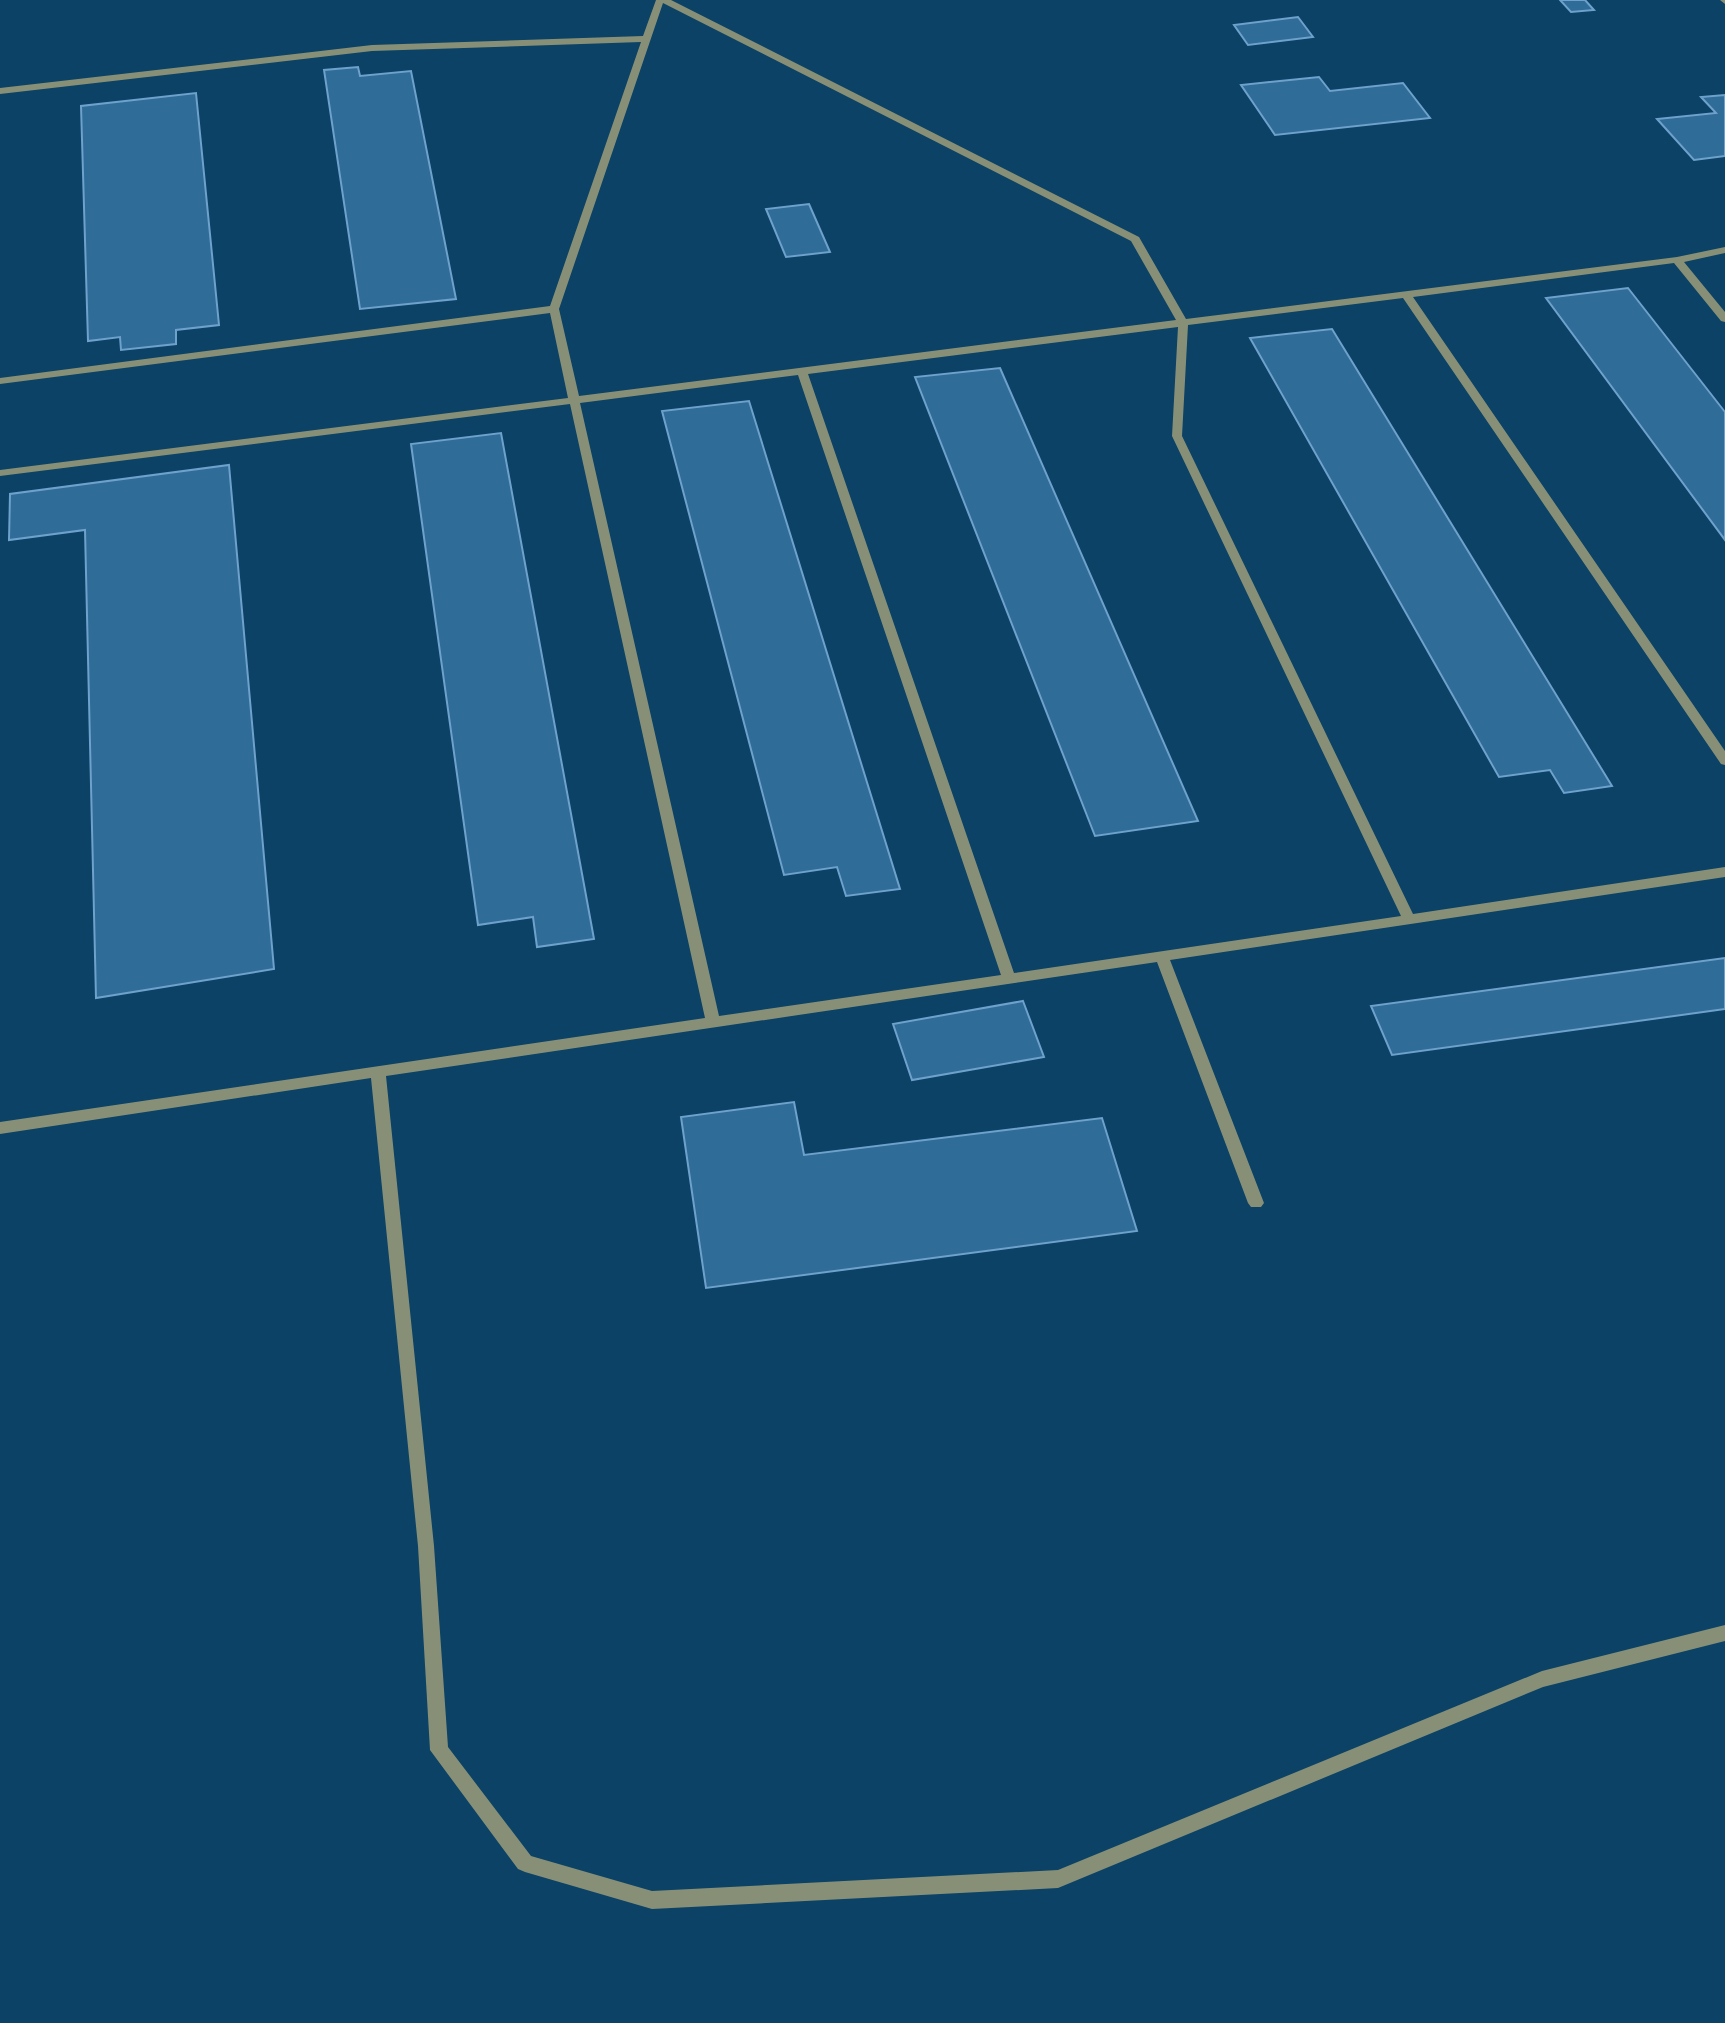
<svg xmlns="http://www.w3.org/2000/svg" width="1725" height="2023" viewBox="0 0 1725 2023" font-family="Rubik,sans-serif">
  <style>
    .building { fill: #306c98; stroke: #6ea1cb; stroke-width: 2 }
    .lines { fill: none; stroke-linecap: round; stroke-linejoin: round }
    .service { fill: #879077; fill-rule: evenodd }
  </style>
  <rect width="100%" height="100%" fill="#0b4266"/>
  <path class="building" d="M1560,0H1585L1594,10L1571,12Z
    M1298,17L1313,37L1248,45L1234,25Z
    M358,67L360,76L411,71L456,299L360,309L324,70Z
    M1319,77L1330,91L1403,83L1430,118L1275,135L1241,85Z
    M196,93L219,325L176,330V344L121,350L120,337L88,341L81,106Z
    M1725,95V156L1694,160L1657,119L1716,113L1701,97Z
    M809,204L830,252L786,257L766,209Z
    M1628,288L1725,412V540L1546,298Z
    M1332,329L1612,786L1564,793L1550,770L1499,777L1250,338Z
    M1000,368L1198,821L1095,836L915,377Z
    M749,401L900,889L846,896L837,867L784,875L662,411Z
    M501,433L594,939L537,947L533,917L478,925L411,444Z
    M229,465L274,969L96,998L85,530L9,540L10,494Z
    M1725,958V1009L1392,1055L1371,1006Z
    M1023,1001L1044,1057L912,1080L893,1024Z
    M794,1102L804,1155L1102,1118L1137,1231L706,1288L681,1117Z"/>
  <g class="lines">
    <path class="service" d="M656,0H671L1139,237L1186,319L1677,257L1725,247V253L1684,262L1725,312V322L1721,321L1674,263L1413,297L1725,751V765L1721,764L1403,298L1188,325L1182,436L1413,914L1725,867V877L1170,960L1264,1203L1261,1207H1251L1248,1203L1157,962L386,1076L434,1546L448,1747L531,1856L652,1891L1058,1870L1542,1671L1725,1625V1641L1543,1687L1058,1888L652,1909L525,1872L518,1869L430,1750L418,1546L371,1078L0,1134V1122L705,1018L570,404L0,476V470L568,398L550,313L0,384V378L550,306L641,42L372,51L0,94V88L372,45L643,36ZM663,3L1131,241L1176,320L579,396L559,309ZM1178,327L1172,436L1401,916L1014,973L808,374ZM798,375L1001,975L719,1016L580,403Z
      M1720,0H1725V4Z"/>
  </g>
</svg>
